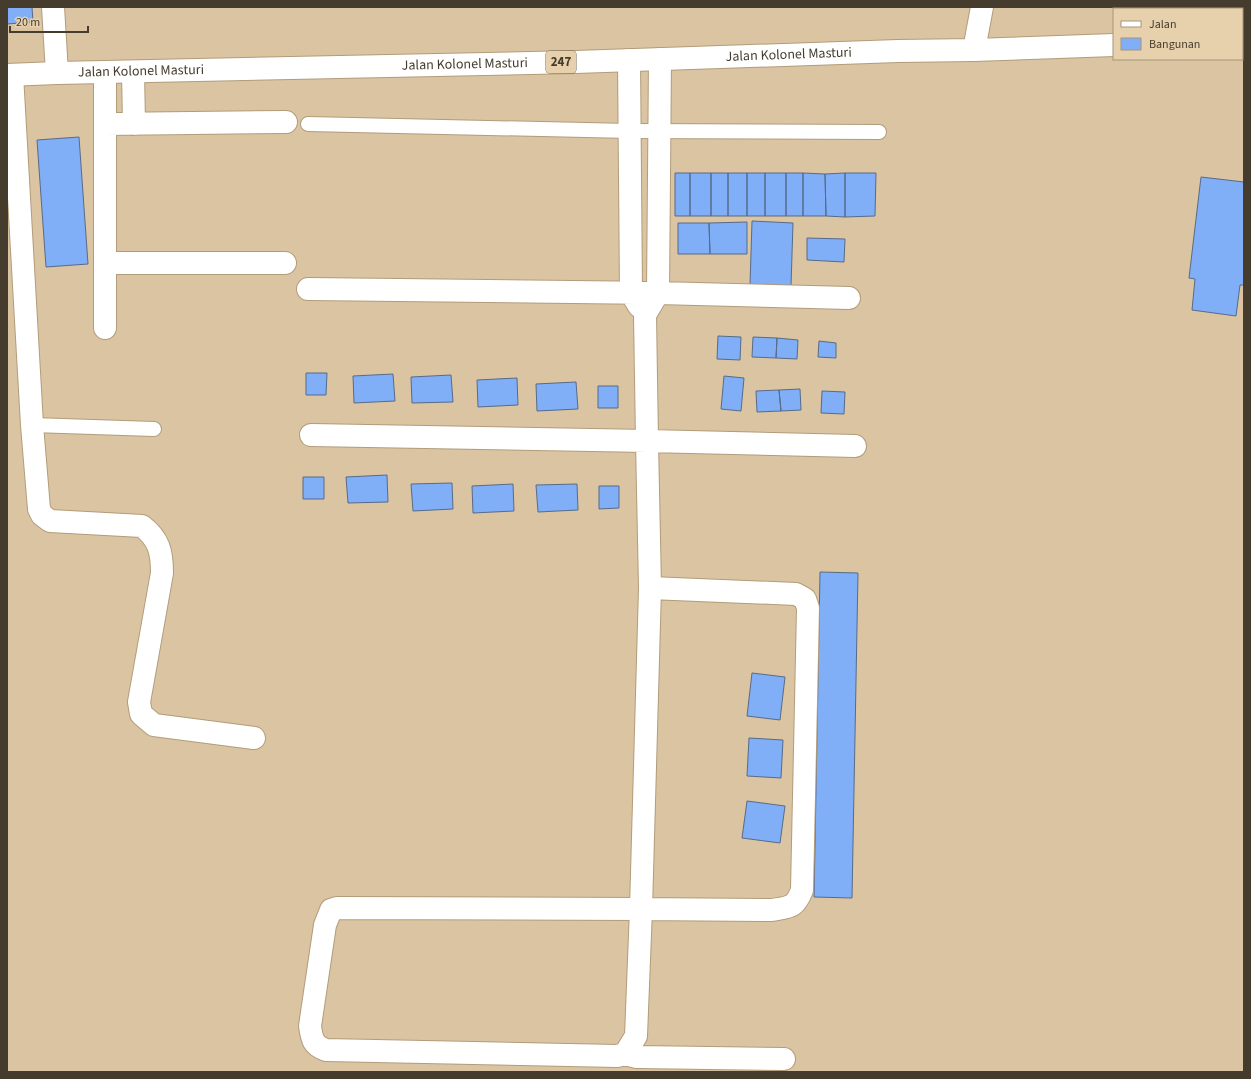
<svg xmlns="http://www.w3.org/2000/svg" width="1251" height="1079" viewBox="0 0 1251 1079" font-family="'Source Sans 3',sans-serif">
  <style>
    .building { fill: #80aef7; stroke: #576b89 }
    .lines { fill: none; stroke-linecap: round; stroke-linejoin: round }
    .lane-casing { stroke: #b29c7a; stroke-width: 16 }
    .street-casing { stroke: #b29c7a; stroke-width: 24 }
    .primary-casing { stroke: #b29c7a; stroke-width: 24 }
    .lane { stroke: #fff; stroke-width: 14 }
    .street { stroke: #fff; stroke-width: 22 }
    .primary { stroke: #fff; stroke-width: 22 }
    .labels { text-anchor: middle; dominant-baseline: central; stroke-width: 3; stroke-linejoin: round; paint-order: stroke }
    .shield { fill: #e7d1ad; stroke: #766953; stroke-width: 1 }
    .shield-label { font-size: 13px; font-weight: bold; fill: #453c2d }
    .street-label { font-size: 14px; fill: #453c2d; stroke: #e7d1ad }
  </style>
  <rect width="100%" height="100%" fill="#dac4a1"/>
  <path class="building" d="M7,7H32L33,22L7,24Z
    M79,137L88,264L46,267L37,140Z
    M675,173H690V216H675Z
    M690,173H711V216H690Z
    M711,173H728V216H711Z
    M728,173H747V216H728Z
    M747,173H765V216H747Z
    M765,173H786V216H765Z
    M786,173H803V216H786Z
    M803,173L825,174L826,216H803Z
    M845,173V217L826,216L825,174Z
    M845,173H876L875,216L845,217Z
    M1201,177L1244,182V285H1240L1236,316L1192,310L1195,279L1189,278Z
    M752,221L793,223L791,286L750,285Z
    M747,222V254H710L709,223Z
    M678,223H709L710,254H678Z
    M807,238L845,239L844,262L807,260Z
    M718,336L741,337L740,360L717,359Z
    M753,337L777,338L776,358L752,357Z
    M777,338L798,340L797,359L776,358Z
    M819,341L836,343V358L818,357Z
    M306,373H327L326,395H306Z
    M393,374L395,401L354,403L353,376Z
    M451,375L453,402L412,403L411,377Z
    M724,376L744,378L741,411L721,409Z
    M517,378L518,405L478,407L477,380Z
    M576,382L578,409L537,411L536,384Z
    M598,386H618V408H598Z
    M800,389L801,410L781,411L779,390Z
    M779,390L781,411L757,412L756,391Z
    M822,391L845,392L844,414L821,413Z
    M387,475L388,502L348,503L346,477Z
    M303,477H324V499H303Z
    M452,483L453,509L413,511L411,484Z
    M513,484L514,511L473,513L472,486Z
    M577,484L578,510L538,512L536,485Z
    M599,486H619V508L599,509Z
    M820,572L858,573L852,898L814,897Z
    M752,673L785,677L780,720L747,716Z
    M749,738L783,740L781,778L747,776Z
    M747,801L785,806L780,843L742,838Z"/>
  <g class="lines">
    <defs>
      <path id="lane" d="M308,124L630,131L879,132
        M32,425L154,429"/>
      <path id="street" d="M53,7L57,73
        M974,50L982,7
        M629,60L631,293L639,306
        M133,72L134,124
        M105,73V328
        M12,75L32,425L39,509L42,515L50,521L142,526C159,539 162,552 162,573L139,702L141,714L154,725L254,738
        M105,124L286,122
        M106,263H285
        M308,289L658,293L849,298
        M311,435L647,441L645,315L658,293L660,59
        M650,588L641,909L337,908L331,910L325,925L310,1026C312,1040 313,1045 326,1050L617,1056L625,1054L636,1036L641,909L772,910C790,907 795,908 802,890L808,608L805,599L796,594L650,588L647,441L855,446
        M625,1054L637,1057L784,1059"/>
      <g id="primary">
        <path d="M1242,41H1244"/>
        <path id="s1" d="M7,75L57,73L576,62L898,51L974,50L1114,45"/>
      </g>
    </defs>
    <use href="#lane" class="lane-casing"/>
    <use href="#street" class="street-casing"/>
    <use href="#primary" class="primary-casing"/>
    <use href="#lane" class="lane"/>
    <use href="#street" class="street"/>
    <use href="#primary" class="primary"/>
  </g>
  <g class="labels">
    <rect class="shield" x="546" y="51" width="30" height="22" rx="3"/>
    <g class="shield-label">
      <text x="561" y="62">247</text>
    </g>
    <g class="street-label">
      <text stroke="none"><textPath href="#s1" startOffset="782">Jalan Kolonel Masturi</textPath></text>
      <text stroke="none"><textPath href="#s1" startOffset="458">Jalan Kolonel Masturi</textPath></text>
      <text stroke="none"><textPath href="#s1" startOffset="134">Jalan Kolonel Masturi</textPath></text>
    </g>
  </g>
  <rect width="1251" height="1079" fill="none" stroke="#453c2d" stroke-width="16"/>
  <rect x="1113" y="8" width="130" height="52" fill="#e7d1ad" stroke="#a6957a"/>
  <rect x="1121" y="21" width="20" height="6" fill="#ffffff" stroke="#a6957a"/>
  <text x="1149" y="28" font-size="12" fill="#453c2d">Jalan</text>
  <rect x="1121" y="38" width="20" height="12" fill="#80aef7" stroke="#a6957a"/>
  <text x="1149" y="48" font-size="12" fill="#453c2d">Bangunan</text>
  <path d="M10 26v6h78v-6" fill="none" stroke="#453c2d" stroke-width="2"/>
  <text x="16" y="26" font-size="12" fill="#453c2d" stroke="#e7d1ad" stroke-width="3" paint-order="stroke">20 m</text>
</svg>
